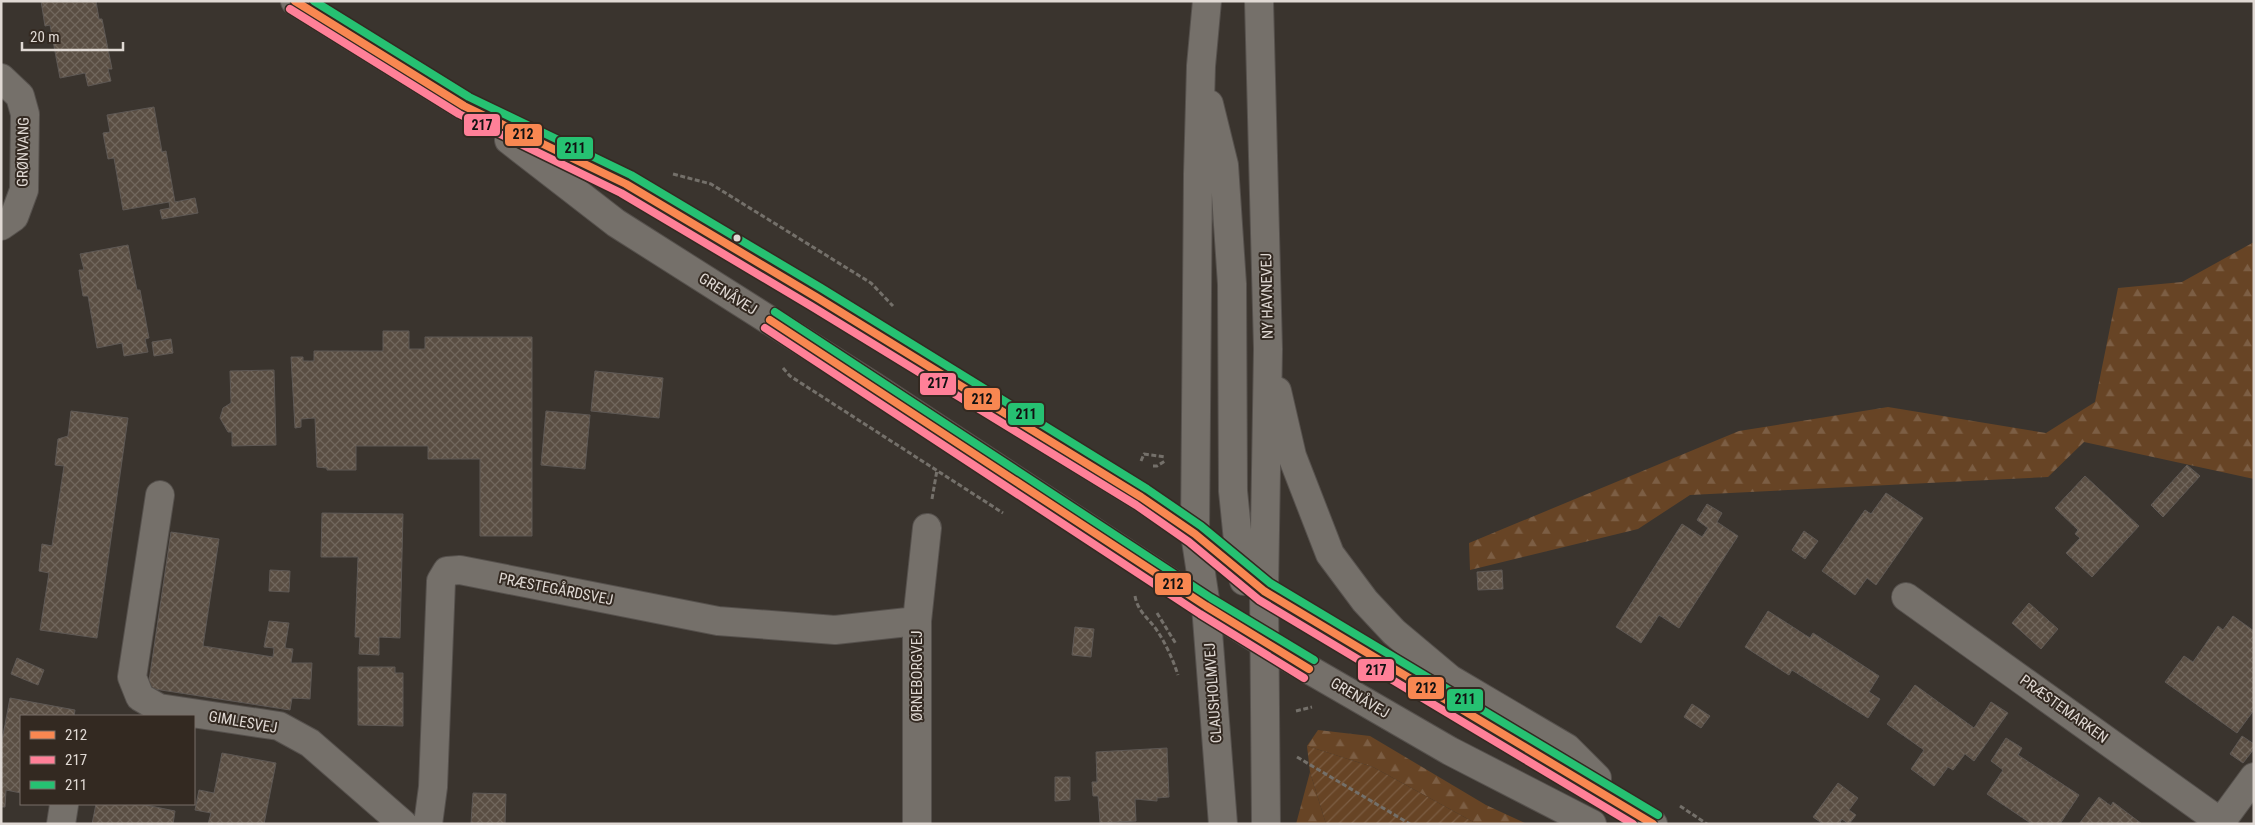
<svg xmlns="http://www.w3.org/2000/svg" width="2255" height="825" viewBox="0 0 2255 825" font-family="'Roboto Condensed',sans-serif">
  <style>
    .forest { fill: url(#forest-firs) }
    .garden { fill: url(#garden-furrows) }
    .building { fill: url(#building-cross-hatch); stroke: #5e5854 }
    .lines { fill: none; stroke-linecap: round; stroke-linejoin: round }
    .minor-casing { stroke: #56514d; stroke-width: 30 }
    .tertiary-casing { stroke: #56514d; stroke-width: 30 }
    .path { stroke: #74706a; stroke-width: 3; stroke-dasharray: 5 2.5; stroke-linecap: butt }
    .minor { stroke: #75706a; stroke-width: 28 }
    .tertiary { stroke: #75706a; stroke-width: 28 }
    .bus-1-casing { stroke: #332921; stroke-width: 11 }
    .bus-2-casing { stroke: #332921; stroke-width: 11 }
    .bus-3-casing { stroke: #332921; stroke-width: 11 }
    .bus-1 { stroke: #f88751; stroke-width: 8 }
    .bus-2 { stroke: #ff8098; stroke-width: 8 }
    .bus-3 { stroke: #26c172; stroke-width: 8 }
    .bus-dot { fill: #e0d9d4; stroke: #332921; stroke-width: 2 }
    .labels { text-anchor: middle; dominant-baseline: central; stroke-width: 4; stroke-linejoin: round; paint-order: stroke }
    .street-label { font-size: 15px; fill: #e0d9d4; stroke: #332921 }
    .line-badge { stroke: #332921; stroke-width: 2 }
    .pale-badge-label { font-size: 14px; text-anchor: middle; font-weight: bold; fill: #111 }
  </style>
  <defs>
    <pattern id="forest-firs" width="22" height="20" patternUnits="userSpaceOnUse" patternTransform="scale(1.25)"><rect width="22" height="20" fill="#674425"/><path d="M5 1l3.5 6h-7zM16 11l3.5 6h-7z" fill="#7c5e44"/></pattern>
    <pattern id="garden-furrows" width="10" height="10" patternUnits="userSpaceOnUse" patternTransform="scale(1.25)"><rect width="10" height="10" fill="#674425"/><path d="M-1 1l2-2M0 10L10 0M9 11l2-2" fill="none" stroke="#7c5e44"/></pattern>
    <pattern id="building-cross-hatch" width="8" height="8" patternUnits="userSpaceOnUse" patternTransform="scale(1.25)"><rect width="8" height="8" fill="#5a4e43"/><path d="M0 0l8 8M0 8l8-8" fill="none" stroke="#71675d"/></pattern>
  </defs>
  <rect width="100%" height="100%" fill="#3a342e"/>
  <path class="forest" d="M2254,242V479L2084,442L2048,477L1690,495L1638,529L1470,570L1469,543L1739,431L1888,407L2046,433L2095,402L2118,288L2182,282Z
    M1318,730L1370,736L1486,805L1527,824H1477L1373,767L1307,746Z
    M1310,772L1326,824H1296Z"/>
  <path class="garden" d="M1307,746L1373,767L1477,824H1326L1310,772Z"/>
  <path class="building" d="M41,1H96L99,19H102L112,69H108L111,81L88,86L85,73L60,78L50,25L45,26Z
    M154,107L162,152L166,151L175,202L195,198L198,213L162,219L160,210L170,208L169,202L123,210L114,158L108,159L103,133L110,132L107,115Z
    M128,245L137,290H140L149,338L145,339L148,352L124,356L122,343L97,348L88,296H83L79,270H84L80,254Z
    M383,331H409V349H425V337H532V536H480V459H428V446H356V470H327V468L317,467L315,418L301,419V427L295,428L291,357H303V361H314V351H383Z
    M171,339L173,353L154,356L152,342Z
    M274,370L276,445L232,446V432H228L220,418L223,408L231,403L230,371Z
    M595,371L663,378L659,418L591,411Z
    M71,411L128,418L97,638L40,630L49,573L39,571L42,544L52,546L64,466L55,465L58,439L68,436Z
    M546,411L590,415L585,469L541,465Z
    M2187,465L2200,476L2163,517L2151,505Z
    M2085,476L2139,526L2092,577L2066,553L2080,538L2075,534L2078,530L2055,508Z
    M1886,493L1923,518L1876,585L1867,578L1855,595L1822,571L1865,510L1871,514Z
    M1707,504L1722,513L1717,522L1738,536L1679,628L1659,615L1641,643L1616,627L1682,524L1702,537L1708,528L1697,520Z
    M322,513L403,514L400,638L379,637V655L359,654L360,637H355L358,557H321Z
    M1804,531L1818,541L1805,559L1792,550Z
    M171,532L219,539L203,646L273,657L274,648L264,647L269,621L289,623L285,648L293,649L291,663H312L310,699L292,698L290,710L148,688Z
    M270,570L290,571L289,592L269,591Z
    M1502,570L1503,589L1478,590L1477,572Z
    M2029,603L2058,629L2041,649L2012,623Z
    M1768,611L1810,638L1813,633L1879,676L1869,692L1880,699L1868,718L1792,670L1789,675L1745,647Z
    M2233,616L2254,631V710L2237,733L2165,682L2184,656L2193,662L2218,626L2223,630Z
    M1075,627L1094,629L1091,657L1072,655Z
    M17,658L44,670L38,685L11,674Z
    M358,667H395V673H403V726L358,725Z
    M1915,685L1974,728L1991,702L2008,713L1974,761L1965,754L1953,770L1948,767L1934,786L1911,769L1924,750L1887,724Z
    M10,698L75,710L74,716H21V793L6,790L5,807H1V746Z
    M1692,704L1710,716L1701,728L1684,717Z
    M2242,736L2254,744V749L2243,763L2230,754Z
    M2006,738L2022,748L2018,755L2079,795L2060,824H2032L1987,794L2003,770L1991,761Z
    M1167,748L1169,797L1157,798V801L1135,799L1136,821L1100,823L1098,796H1093L1092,782H1097L1096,752Z
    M222,753L276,763L264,824H208L211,813L195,810L199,790L214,793Z
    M1055,777H1070V800L1055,801Z
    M1838,783L1858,798L1849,810L1856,815L1849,824L1842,819L1840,822L1842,824H1823L1813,817Z
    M473,793L506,794L505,824L471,823Z
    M2099,797L2111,806L2113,802L2142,824H2079Z
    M96,804H141L175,811L173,824H92Z"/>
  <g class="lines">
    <defs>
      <path id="minor" d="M1,78L20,96L25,114L24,190L14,217L1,226
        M160,495L132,677L140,697L159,708L279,726L310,743L403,824
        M1906,597L2223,824
        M2221,822L2254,777
        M61,824L64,805
        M428,824L433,787L441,581L447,571L460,570L718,621L835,630L917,621
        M917,824V621L927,528"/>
      <path id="tertiary" d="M295,1L464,106L626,184L816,297L1141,497L1195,534L1264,591L1653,824
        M1207,1L1201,66L1198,174L1195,534L1206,606L1223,824
        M1259,1L1268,349L1264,591L1266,824
        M1209,104L1224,165L1232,284L1233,491L1241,570L1244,581
        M509,140L616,223L873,386L1206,606L1265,644L1450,751L1592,824
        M1277,391L1292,456L1330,554L1365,601L1394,632L1450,679L1567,748L1597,778"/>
    </defs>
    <use href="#minor" class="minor-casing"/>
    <use href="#tertiary" class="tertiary-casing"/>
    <path class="path" d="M673,174L711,184L871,283L893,306
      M783,368L790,376L1003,513
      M1141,461L1144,454L1165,457
      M1153,466H1157L1165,461
      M932,499L937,470
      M1135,596C1138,613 1150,619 1158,632C1167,646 1173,660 1178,675
      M1157,613L1176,644
      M1296,711L1312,707
      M1297,757L1410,824
      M1680,806L1707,824"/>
    <use href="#minor" class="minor"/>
    <use href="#tertiary" class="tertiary"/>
    <defs>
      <path id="bus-1" d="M295,1L464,106L626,184L816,297L1141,497L1195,534L1264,591L1653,824
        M770,320L1206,606L1309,669"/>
      <path id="bus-2" d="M290,9L459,114L621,193L811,306L1136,505L1189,542L1259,600L1633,824
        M765,328L1200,614L1304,678"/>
      <path id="bus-3" d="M314,1L469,97L631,175L821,288L1147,489L1201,526L1270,583L1658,815
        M775,312L1211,598L1314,660"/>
    </defs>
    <use href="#bus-1" class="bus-1-casing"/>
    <use href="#bus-2" class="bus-2-casing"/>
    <use href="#bus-3" class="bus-3-casing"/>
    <use href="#bus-1" class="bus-1"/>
    <use href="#bus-2" class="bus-2"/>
    <use href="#bus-3" class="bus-3"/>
  </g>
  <circle class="bus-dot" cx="737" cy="238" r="4.5"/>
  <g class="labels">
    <g class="street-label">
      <text transform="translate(23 152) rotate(-89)">GRØNVANG</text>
      <text transform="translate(728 294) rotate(32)">GRENÅVEJ</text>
      <text transform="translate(1267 296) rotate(-91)">NY HAVNEVEJ</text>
      <text transform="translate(556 589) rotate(11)">PRÆSTEGÅRDSVEJ</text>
      <text transform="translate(917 676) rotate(-90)">ØRNEBORGVEJ</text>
      <text transform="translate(1213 693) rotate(-94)">CLAUSHOLMVEJ</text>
      <text transform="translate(1360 698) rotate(30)">GRENÅVEJ</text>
      <text transform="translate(2064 709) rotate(36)">PRÆSTEMARKEN</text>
      <text transform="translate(243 722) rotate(10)">GIMLESVEJ</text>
    </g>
  </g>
  <g class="line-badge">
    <rect x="463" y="113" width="38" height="24" rx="5" fill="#ff8098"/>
    <rect x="504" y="123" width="39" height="24" rx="5" fill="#f88751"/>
    <rect x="556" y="136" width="38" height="24" rx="5" fill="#26c172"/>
    <rect x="919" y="372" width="38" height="24" rx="5" fill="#ff8098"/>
    <rect x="963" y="387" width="38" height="24" rx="5" fill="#f88751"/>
    <rect x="1007" y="402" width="38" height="24" rx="5" fill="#26c172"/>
    <rect x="1154" y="572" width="38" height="24" rx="5" fill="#f88751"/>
    <rect x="1357" y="658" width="38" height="24" rx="5" fill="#ff8098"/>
    <rect x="1407" y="676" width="38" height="24" rx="5" fill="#f88751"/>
    <rect x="1446" y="688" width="38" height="24" rx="5" fill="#26c172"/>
  </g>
  <g class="pale-badge-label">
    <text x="482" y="130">217</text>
    <text x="523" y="139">212</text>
    <text x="575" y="153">211</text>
    <text x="938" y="388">217</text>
    <text x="982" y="404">212</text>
    <text x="1026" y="419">211</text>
    <text x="1173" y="589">212</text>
    <text x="1376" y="675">217</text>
    <text x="1426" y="693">212</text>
    <text x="1465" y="704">211</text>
  </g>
  <rect width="2255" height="825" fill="none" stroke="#e0d9d4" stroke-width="5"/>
  <rect x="20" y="715" width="175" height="90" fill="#332921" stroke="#786f69"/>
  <rect x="30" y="731" width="25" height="8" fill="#f88751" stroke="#786f69"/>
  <text x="65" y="740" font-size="15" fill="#e0d9d4">212</text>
  <rect x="30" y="756" width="25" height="8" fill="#ff8098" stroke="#786f69"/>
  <text x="65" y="765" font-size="15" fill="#e0d9d4">217</text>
  <rect x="30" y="781" width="25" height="8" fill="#26c172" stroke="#786f69"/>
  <text x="65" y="790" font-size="15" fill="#e0d9d4">211</text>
  <path d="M22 42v8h101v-8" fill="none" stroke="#e0d9d4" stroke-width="2.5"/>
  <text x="30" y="42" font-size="15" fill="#e0d9d4" stroke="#332921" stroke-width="4" paint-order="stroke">20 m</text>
</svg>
